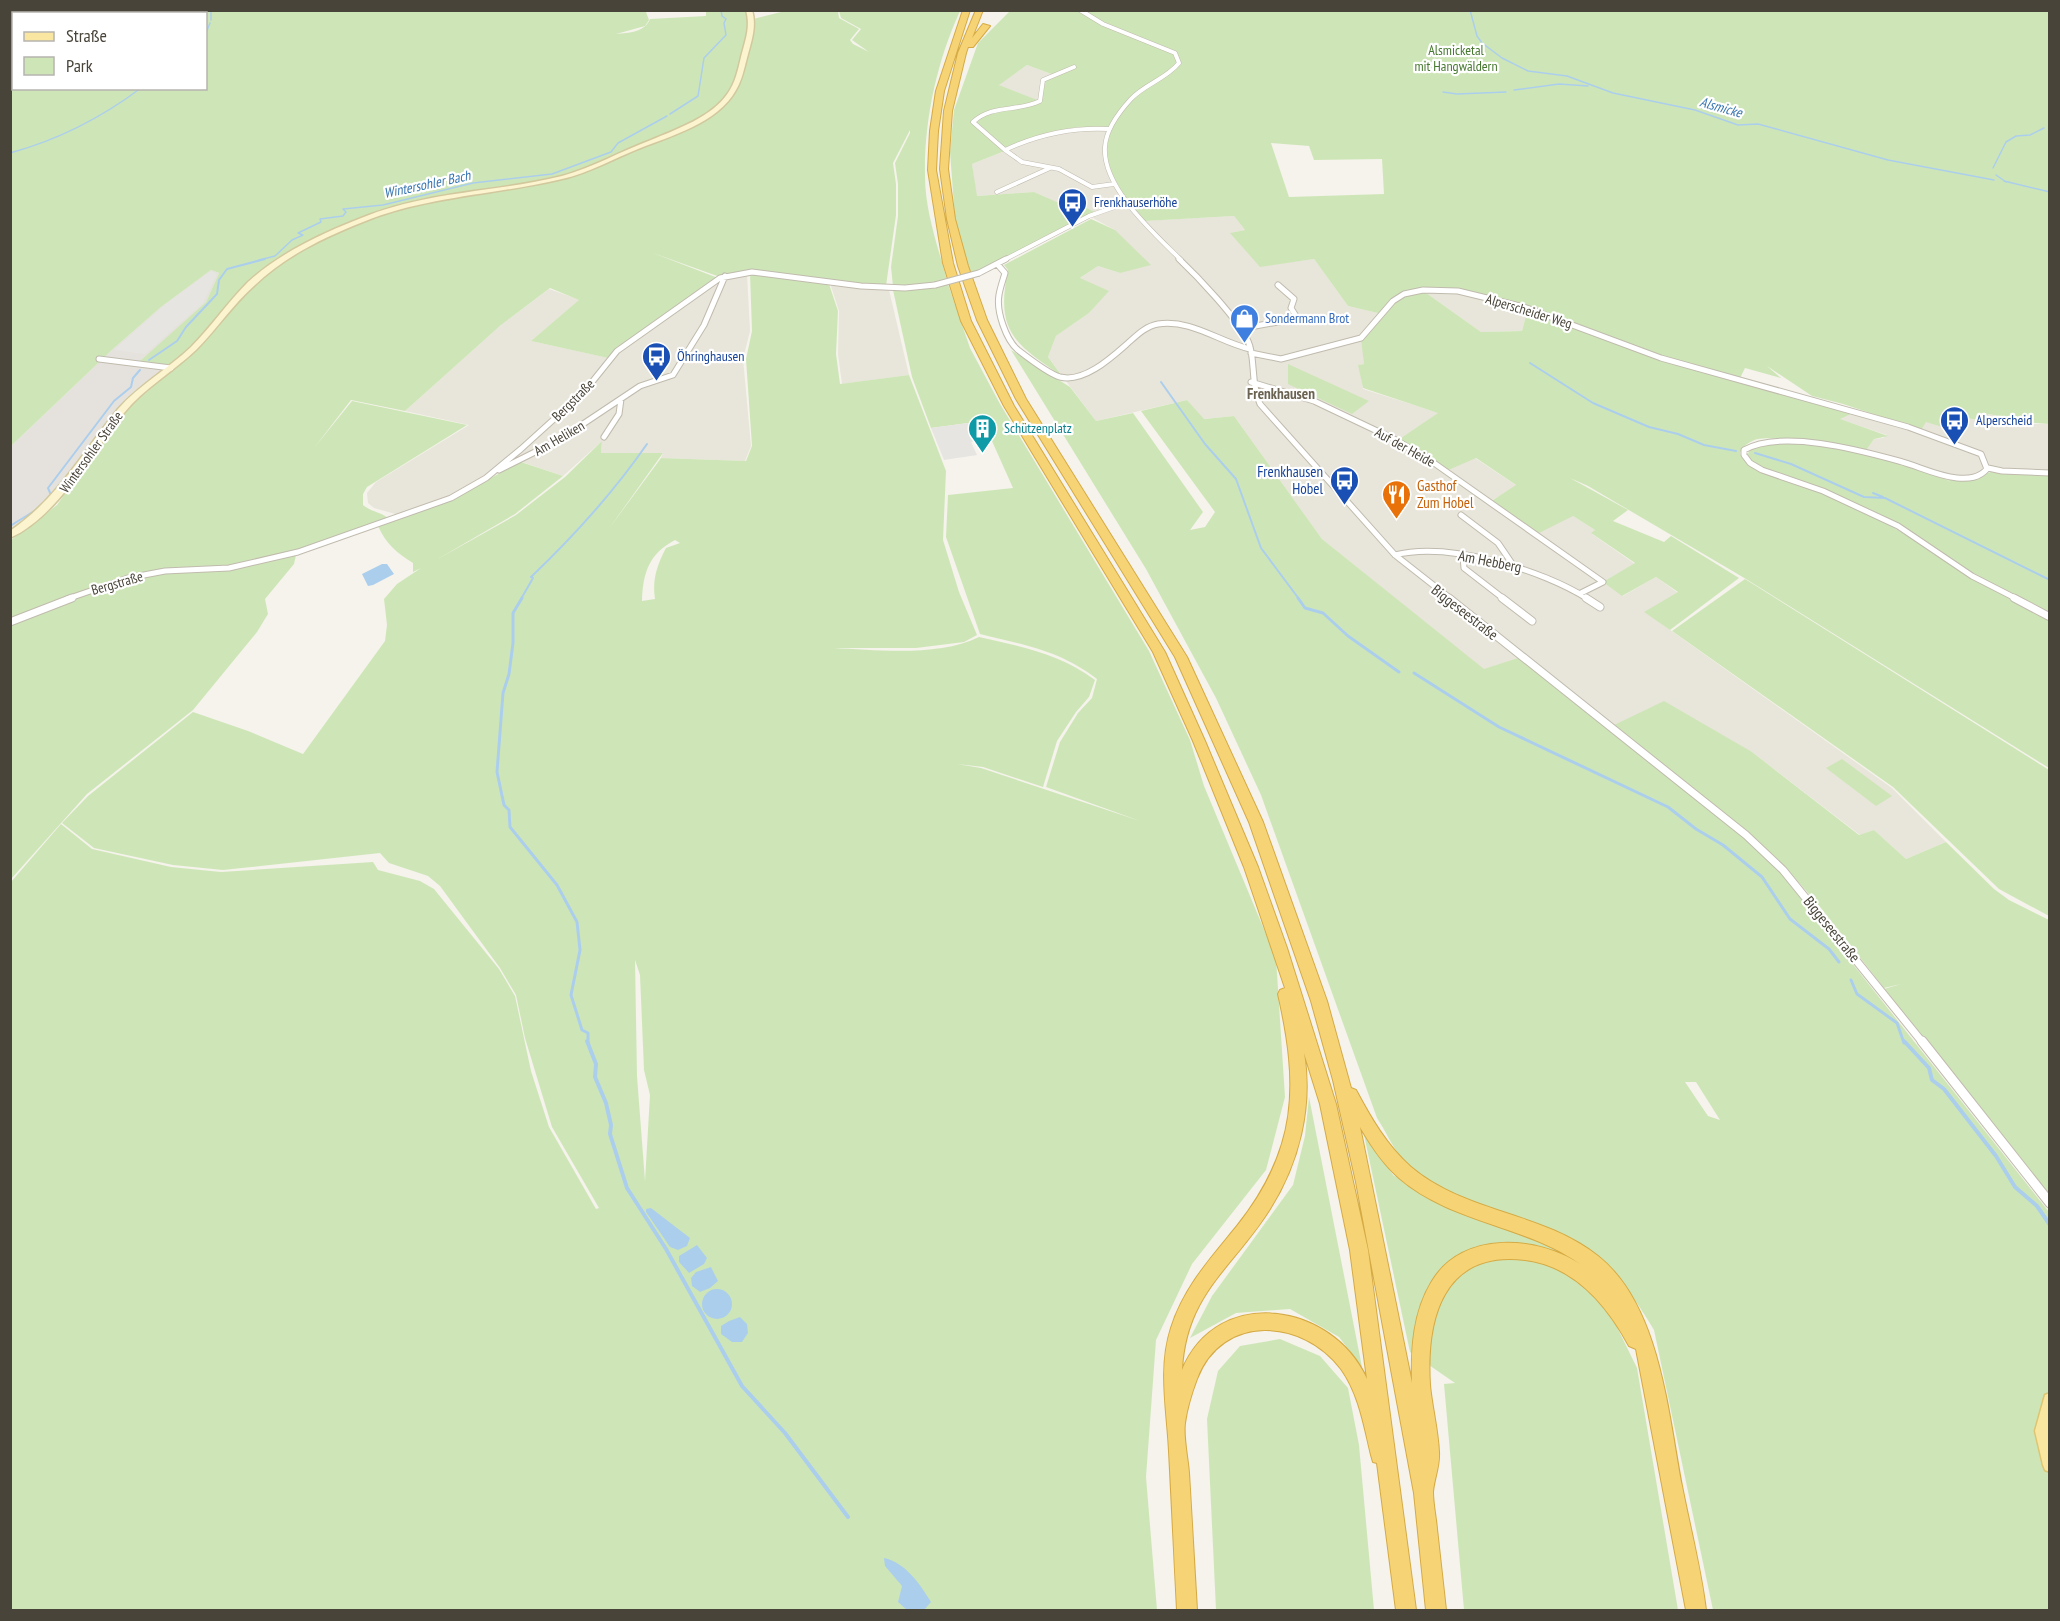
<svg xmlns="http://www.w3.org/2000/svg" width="2060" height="1621" viewBox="0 0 2060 1621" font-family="'PT Sans Narrow',sans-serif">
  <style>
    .residential { fill: #e8e5da }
    .industrial { fill: #e5e2dd }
    .green { fill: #cee6b7; fill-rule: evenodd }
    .parking { fill: #e7e5e2 }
    .water { fill: #acceed }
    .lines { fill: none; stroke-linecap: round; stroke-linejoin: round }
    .stream-far3 { stroke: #acceed; stroke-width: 1.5 }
    .stream-far2 { stroke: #acceed; stroke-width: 2 }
    .stream-far1 { stroke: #acceed; stroke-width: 3 }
    .stream { stroke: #acceed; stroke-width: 4 }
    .street-far3-casing { stroke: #c0bbae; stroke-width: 5 }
    .street-far2-casing { stroke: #c0bbae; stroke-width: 7 }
    .street-far1-casing { stroke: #c0bbae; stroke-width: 9 }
    .street-casing { stroke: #c0bbae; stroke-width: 11 }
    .secondary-casing { stroke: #d2c89e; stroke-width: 3 }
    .primary-casing { stroke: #dec571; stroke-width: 3 }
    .highway-casing { stroke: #d5aa45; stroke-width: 2 }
    .street-far3 { stroke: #fff; stroke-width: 4 }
    .street-far2 { stroke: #fff; stroke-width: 5 }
    .street-far1 { stroke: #fff; stroke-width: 7 }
    .street { stroke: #fff; stroke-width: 9 }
    .secondary { fill: #fcf4cf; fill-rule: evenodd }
    .primary { fill: #f9e6a1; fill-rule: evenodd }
    .highway { fill: #f6d476; fill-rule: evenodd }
    .street-bridge-casing { stroke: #c0bbae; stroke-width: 7; stroke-linecap: butt }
    .street-bridge { stroke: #fff; stroke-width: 5 }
    .labels { text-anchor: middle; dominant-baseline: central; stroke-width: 4.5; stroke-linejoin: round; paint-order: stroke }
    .far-park-label { font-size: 14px; fill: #46782f; stroke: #fff }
    .far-water-label { font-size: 14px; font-style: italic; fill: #3775b0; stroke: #fff }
    .far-transit-label { font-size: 14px; fill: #164399; stroke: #fff; text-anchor: start }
    .far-street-label { font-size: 14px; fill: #494439; stroke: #fff }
    .far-shop-label { font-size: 14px; fill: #366cbe; stroke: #fff; text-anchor: start }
    .far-culture-label { font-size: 14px; fill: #0d838f; stroke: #fff; text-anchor: start }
    .far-quarter-label { font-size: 15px; font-weight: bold; fill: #6b6351; stroke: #fff }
    .transit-label { font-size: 15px; fill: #164399; stroke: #fff; text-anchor: end }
    .food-label { font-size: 15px; fill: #c56008; stroke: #fff; text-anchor: start }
    .street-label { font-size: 15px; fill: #494439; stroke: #fff }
  </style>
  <rect width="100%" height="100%" fill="#f5f3ec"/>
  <path class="residential" d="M1027,65L1054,75L1040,84L1039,101L998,85Z
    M1108,129L1104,142V160L1113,184L1124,203L1097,213L1066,198L1057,202L1034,192L976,196L972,164L1056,131Z
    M1126,204L1143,221L1234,216L1245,230L1231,233L1260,266L1314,259L1348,306L1383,314L1363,344L1364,364L1359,365L1363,389L1439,413L1398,440L1475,458L1517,486L1489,502L1573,516L1595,530L1592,534L1635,564L1604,582L1623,596L1656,577L1678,593L1645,612L1892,788L1946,842L1906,859L1874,830L1860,835L1752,752L1612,726L1524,657L1484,670L1322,539L1234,416L1203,419L1187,400L1096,421L1048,357L1056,336L1089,313L1108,291L1079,279L1098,266L1120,273L1115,230L1091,217Z
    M747,274L750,331L743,359L751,446L745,461L661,458L663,453H601L602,441L563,476L519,461L475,486L399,515L374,508L368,503L367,493L376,482L469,425L405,411L501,325L549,289L580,300L531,341L613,359L619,352L711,284L731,275Z
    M830,283L889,290L909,375L842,384L838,354L839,311Z
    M1440,289L1528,308L1522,331L1481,332L1422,290Z
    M1851,414L1867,417L1895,427L1912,431L1925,422L1951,416L1986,421L1987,414L2019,419L2020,422L2030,424H2049V472L1998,469L1985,465L1982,471L1975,476L1960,477L1865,452L1874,439L1883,438L1887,435L1839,419Z"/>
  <path class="industrial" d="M211,270L219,273L206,302L140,362L170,366L121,405L49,503L11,532V446L113,349L161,307Z"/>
  <path class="green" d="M11,11H648L646,12L649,20L645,26L616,34C629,33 645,32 650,19L706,16V11H747L749,23L742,63L754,29L753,19L785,11H838L839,18L859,29L850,40L853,44L869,52L852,40L861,29L841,18L839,11H960C937,61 924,120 925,176C925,211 938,247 947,280L929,284L893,286L891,267L898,216V184L895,163L910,133V130L893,163L896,184V215L886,286L830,282L752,271L720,277L653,253L718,278L608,358L531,341L579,300L550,288L501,325L405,411L351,400L314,448L352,401L467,425L367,487L363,494V505C371,512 382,512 389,519C327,540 266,564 200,569V571L226,570L296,555L294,564L265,599L268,614L257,632L193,710L87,794L11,879V540L57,505L120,415L176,367L139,362L206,302L219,273L211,270L161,307L113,349L11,446ZM14,14H206V88H14Z
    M1010,11H1079L1090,18L1173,53L1178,63L1173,71L1137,91L1109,127H1078L1055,131L972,164L977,196L1034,192L1057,202L1066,198L1097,213L997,264L969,274L955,219L950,152L954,110L978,43ZM1027,65L1054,75L1041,84L1040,101L999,85Z
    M1081,11H2049V424L2019,422L2018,419L1988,414L1987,421L1951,416L1949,429L1926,422L1921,430L1843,404L1812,396L1767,366L1781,378L1745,368L1740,378L1662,357L1552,315L1458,291L1403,293L1382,314L1348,306L1314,259L1260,267L1230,233L1245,230L1234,216L1145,221C1099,173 1090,131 1146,87C1158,78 1172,76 1180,63L1175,53L1116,30ZM1271,143L1309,146L1314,160L1382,159L1384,194L1289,197Z
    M1091,219L1115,230L1151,265L1120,273L1098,266L1080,278L1109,291L1089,313L1056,336L1048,357L1062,376C1015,344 995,332 1008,270L1004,265Z
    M750,273L829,284L838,311L836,354L840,384L909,375L946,471L943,540L959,592L977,635L964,642L916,648H834C877,650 939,657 979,637C1022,647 1058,653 1095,680L1089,697L1076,712L1057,741L1043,787L983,767L957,764L981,768L1140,821L1046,787L1060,742L1078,713L1092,698L1097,679C1060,650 1024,645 980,634L946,537L948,495L1013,488L983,421L931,428L912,377L893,290L948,284L970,348L1000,404L1149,651L1190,740L1204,786L1276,958L1285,1097L1266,1170L1192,1264L1156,1340L1146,1477L1157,1610H11V882L61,824L92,849L171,867L221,872L373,862L378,870L420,881L434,889L499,969L515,996L531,1071L549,1127L596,1209L599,1208L552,1127L525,1038L516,995L500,968L440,886L428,876L389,863L380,853L223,870L173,865L94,848L62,823L88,796L193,712L248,731L303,754L385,641L387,625L384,599L397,584L421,568L413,572V563C397,553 386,544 378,526L444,503L521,462L563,476L515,514L436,560L516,515L565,477L602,441L601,453H663L608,530L661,458L746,461L752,446L746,359L752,331ZM675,540L680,543L666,548C657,565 652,580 655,599L642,601C643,572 649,554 675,540ZM635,960L640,975L644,1070L650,1095L645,1181L637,1076Z
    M1422,290L1481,332L1522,331L1528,308L1620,343L1841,410L1851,414L1840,419L1888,436L1874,439L1865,452C1839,448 1780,435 1758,439C1750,441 1744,445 1740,453C1746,473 1801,484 1820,492C1859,508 1895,527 1930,550C1968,575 2010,595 2049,618V768L1746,579L1588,486L1570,478L1628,510L1613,521L1664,542L1671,536L1739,578L1670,630L1644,612L1678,592L1656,577L1622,596L1603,582L1635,563L1591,533L1595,530L1573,516L1535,535L1490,502L1516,485L1476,458L1446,471L1398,440L1438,413L1363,388L1358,365L1364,364L1361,339C1381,316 1391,298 1422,290Z
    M1011,350L1070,387L1096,421L1133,413L1203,512L1190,530L1205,527L1215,512L1141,411L1187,400L1204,419L1234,416L1322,539L1484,669L1518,658L1744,837L1780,872L2049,1212V1610H1713L1654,1330C1630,1290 1608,1259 1564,1236C1511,1207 1444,1204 1401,1157C1392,1146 1385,1130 1377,1118L1261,795L1216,698L1146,569ZM1685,1082H1696L1720,1120L1708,1116Z
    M1288,364L1369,401L1352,414L1288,384Z
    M1784,441C1824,447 1919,458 1950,482L1941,474L1964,480L1994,471L2022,475L2049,474V617L1975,577L1893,521L1823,490L1757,465L1747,457L1751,445Z
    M1745,579L2049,770V916L1999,889L1893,787L1672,631Z
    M1664,701L1752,752L1859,835L1874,830L1906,859L1946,842L1994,889L2009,900L2049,920V1196L1884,989L1901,984L1884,988L1821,908L1787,869L1612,726Z
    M1842,759L1892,796L1876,806L1826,768Z
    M1309,1097L1362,1367L1339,1337L1290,1309L1236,1313L1190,1338L1212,1296L1293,1185L1305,1136Z
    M1363,1130L1393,1175L1438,1203L1543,1243L1580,1265L1616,1325L1637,1368L1678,1610H1464L1444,1384L1455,1383L1410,1352Z
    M1280,1339L1320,1356L1348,1388L1359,1445L1374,1610H1216L1207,1419L1218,1371L1240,1346Z"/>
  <path class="parking" d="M211,271L217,274L203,303L145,354L114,350L166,304Z
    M983,421L991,439L971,442L977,455L944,460L931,428Z"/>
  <path class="water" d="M382,564H387L394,574L373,585L368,586L362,574Z
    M651,1208L690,1238L687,1246L678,1250L670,1247L646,1212V1209Z
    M697,1245L707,1258L704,1264L689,1273L679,1262V1256Z
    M711,1267L718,1281L710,1288L700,1292L692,1286L691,1278L696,1272Z
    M702 1304a15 15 0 1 1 30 0a15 15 0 1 1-30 0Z
    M740,1317L747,1324L748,1333L742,1342H732L721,1334V1326L729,1321Z
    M884,1558C906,1563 920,1584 931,1602L924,1610H907L898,1602L902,1586L885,1566Z"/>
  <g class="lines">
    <path class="stream-far3" d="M211,10V20
      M1470,10L1477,36L1482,43L1502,58L1528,71L1567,76L1613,93L1695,110L1738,125L1758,124L1888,160L1994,180
      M206,33L210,23
      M1514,90L1559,84L1588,86
      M1443,92L1457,94L1506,92
      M670,114L698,96L704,58L726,35L724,23L726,19L722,16L721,10
      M10,153C58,140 101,118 141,88
      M1993,168L2006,142L2016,136L2030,135L2044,128
      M1996,175L2006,182
      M2004,181L2050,192
      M259,260L275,256L292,240L303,235L298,233L321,222L320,219L343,216L346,212L343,209L383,205L473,183L552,174L611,152L618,143L667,116"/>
    <path class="stream-far2" d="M149,360L177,341L186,327L217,294L219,280L227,269L265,259
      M1530,363L1593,403L1649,427L1678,434L1704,445L1736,451
      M1161,382L1205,444L1236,479L1261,548L1299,599
      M1755,453L1791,464L1864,497L1885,498L2050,580
      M1873,493L1883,497
      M47,499L51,495L48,488L114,401L131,387L133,378L140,370
      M10,526L36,510
      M521,599L533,578L531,577C574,536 613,493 647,444"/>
    <path class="stream-far1" d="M522,598L513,613V643L509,674L503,693L497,772L504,805L509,810L510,827L557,885L577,922L580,950L571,995L582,1030L588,1033V1043
      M1298,598L1305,608L1323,613L1348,636L1399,672
      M1414,673L1499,727L1668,807L1696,829L1723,845L1762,877L1790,919L1829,949L1839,962
      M1851,980L1857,994L1897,1023L1904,1043"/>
    <path class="stream" d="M587,1041L596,1064L595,1077L606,1103L611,1125L610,1134L627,1188L666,1249L742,1386L785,1433L848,1517
      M1904,1041L1929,1068L1932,1080L1944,1089L1996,1156L2015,1187L2037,1206L2050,1225"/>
    <defs>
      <path id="street-far3" d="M1080,10L1103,24L1175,53L1179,63C1166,79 1145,84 1131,99C1119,112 1106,129 1105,147C1102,188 1155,234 1181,260
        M1109,129C1072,127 1039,134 1005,150L1022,162L1059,169L1092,187L1114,184
        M1005,150L973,122C992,104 1018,112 1040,101L1043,80L1074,67
        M997,192L1050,168
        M1004,260L1089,216L1126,203"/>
      <path id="street-far2" d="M1179,259C1198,277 1237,318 1248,341C1256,358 1250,382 1260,404L1395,555L1451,599
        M998,265L1005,273C1003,280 1000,288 999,295C996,311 1006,340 1018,350C1027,357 1050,374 1060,377C1084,383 1111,358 1128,343C1137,335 1146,326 1158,324C1192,319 1219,342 1250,349
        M979,273L1006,259
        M1239,329L1294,319L1296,316L1291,308L1294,299L1278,285
        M1251,353L1281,359L1361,338L1393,301L1404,294L1423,290L1458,291L1524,307L1661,358L1908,427L1981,454L1987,469C1979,478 1969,479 1957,478C1937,476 1918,466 1899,461C1859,450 1781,429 1744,450V455L1750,463L1762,470L1823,491L1898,526L1972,576L2017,599
        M99,359L171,368
        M1251,382L1314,401L1396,440L1434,463L1603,582L1581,593
        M604,437L619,414L621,399
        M1988,468L2002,471L2050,473
        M499,470L559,440L640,386L673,375L704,325L725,276
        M1461,515L1498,543L1513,565
        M1395,555C1448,541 1543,570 1588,599
        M1463,556L1464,568L1504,599
        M67,599L128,578L165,571L229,568L298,552L451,498L486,478L521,449L584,392L617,351L720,278L752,272L861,286L905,288L935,285"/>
      <path id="street-far1" d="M1449,598L1746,835L1783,870L1923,1043
        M1502,598L1532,621
        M1586,598L1600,607
        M2014,598L2050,617
        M10,622L72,598"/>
      <path id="street" d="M1922,1041L2050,1203"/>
      <path id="secondary" d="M746,10H752C757,27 751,42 747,58C744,69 742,80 736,90C718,123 671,136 638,149C613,159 589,173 562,179C495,195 427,196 363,222C325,237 285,256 255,285C233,304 217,329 196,350C173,372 144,388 124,413C92,452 57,517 10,538V531C58,498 82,453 118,409C139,385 168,369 191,347C211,327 228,302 248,282C282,251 327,231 369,215C432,191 498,192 562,176C592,168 621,151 651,140C677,129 712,117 728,93C735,83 738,70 741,57C745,41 751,27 746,10Z"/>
      <path id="primary" d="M2050,1393V1472L2045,1470L2043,1465L2035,1431L2045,1395Z"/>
      <path id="highway" d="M963,10H970L944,91L938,131L936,170L953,263L971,321L1014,406L1165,652L1205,741L1258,867L1287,948L1336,1104L1368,1250L1416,1610H1396L1377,1463L1373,1462L1371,1455C1364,1426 1359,1394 1341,1369C1303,1318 1222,1313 1197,1379C1192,1392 1187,1409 1185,1423C1183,1436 1188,1459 1189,1473C1192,1519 1194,1564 1197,1610H1177C1174,1557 1172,1504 1169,1451C1167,1410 1158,1368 1171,1328C1184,1287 1211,1258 1237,1226C1298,1149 1299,1086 1278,994L1280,990L1285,988L1244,867L1193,741L1153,652L1004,406L961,321L943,263L928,170L930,131L936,91ZM1304,1053L1320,1104L1350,1250L1367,1379C1333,1303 1218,1284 1182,1370C1186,1293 1233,1268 1270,1209C1299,1163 1313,1107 1304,1053Z
        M976,10H983L972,38L983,24L990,26L973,47H968L966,53L952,111L948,169L955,219L968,266L987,320L1026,399L1187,657L1263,822L1327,1001L1351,1088L1356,1090C1371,1118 1387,1146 1411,1167C1465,1213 1543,1212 1598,1256C1660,1305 1668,1413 1682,1486C1690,1527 1701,1569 1706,1610H1686L1636,1349L1629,1346C1607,1305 1574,1266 1525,1260C1443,1250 1426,1319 1430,1385C1432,1407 1438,1429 1439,1452C1440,1466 1434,1479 1433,1492C1433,1504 1436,1517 1437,1529C1440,1556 1443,1583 1446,1610H1426L1414,1493L1356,1182L1333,1080L1311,1001L1249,822L1175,657L1016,399L977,320L958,266L947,219L940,169L944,111L958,53ZM1360,1127C1371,1146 1383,1164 1399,1178C1451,1223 1525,1225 1580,1264C1537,1236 1463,1230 1432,1281C1413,1312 1411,1348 1412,1383Z"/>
    </defs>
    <use href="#street-far3" class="street-far3-casing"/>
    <use href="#street-far2" class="street-far2-casing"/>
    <use href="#street-far1" class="street-far1-casing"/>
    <use href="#street" class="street-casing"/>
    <use href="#secondary" class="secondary-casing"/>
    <use href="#primary" class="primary-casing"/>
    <use href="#highway" class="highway-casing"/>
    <use href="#street-far3" class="street-far3"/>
    <use href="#street-far2" class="street-far2"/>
    <use href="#street-far1" class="street-far1"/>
    <use href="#street" class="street"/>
    <use href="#secondary" class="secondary"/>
    <use href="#primary" class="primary"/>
    <use href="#highway" class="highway"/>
    <defs>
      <path id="street-bridge" d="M935,285L979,273"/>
    </defs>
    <use href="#street-bridge" class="street-bridge-casing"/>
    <use href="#street-bridge" class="street-bridge"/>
  </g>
  <defs>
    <symbol id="bus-pin" viewBox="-11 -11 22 30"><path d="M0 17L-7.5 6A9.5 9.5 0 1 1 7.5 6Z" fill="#1a4fb4" stroke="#fff"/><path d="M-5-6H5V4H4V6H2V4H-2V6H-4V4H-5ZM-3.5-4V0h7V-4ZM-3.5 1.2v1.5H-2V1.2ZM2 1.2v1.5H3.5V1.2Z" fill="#fff"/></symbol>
    <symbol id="shop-pin" viewBox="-11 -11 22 30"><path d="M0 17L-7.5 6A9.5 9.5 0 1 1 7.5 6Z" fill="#3f7fe0" stroke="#fff"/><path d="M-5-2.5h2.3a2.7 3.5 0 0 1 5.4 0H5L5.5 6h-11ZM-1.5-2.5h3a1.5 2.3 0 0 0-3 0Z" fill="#fff"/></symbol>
    <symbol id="building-pin" viewBox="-11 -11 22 30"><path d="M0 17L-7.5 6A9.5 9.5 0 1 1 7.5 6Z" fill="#0f9aa8" stroke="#fff"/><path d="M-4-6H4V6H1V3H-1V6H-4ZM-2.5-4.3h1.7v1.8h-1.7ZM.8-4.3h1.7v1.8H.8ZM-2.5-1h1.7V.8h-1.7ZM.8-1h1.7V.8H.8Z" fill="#fff"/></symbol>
    <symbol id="restaurant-pin" viewBox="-11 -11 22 30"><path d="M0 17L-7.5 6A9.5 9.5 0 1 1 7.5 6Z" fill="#e8710a" stroke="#fff"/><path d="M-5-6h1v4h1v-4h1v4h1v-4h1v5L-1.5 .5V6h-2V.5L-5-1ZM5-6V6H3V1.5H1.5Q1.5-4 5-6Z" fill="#fff"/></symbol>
  </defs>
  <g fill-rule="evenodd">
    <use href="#bus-pin" x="1056" y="186" width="33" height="45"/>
    <use href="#shop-pin" x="1228" y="302" width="33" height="45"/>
    <use href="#bus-pin" x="640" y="340" width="33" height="45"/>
    <use href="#bus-pin" x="1938" y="404" width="33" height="45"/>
    <use href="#building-pin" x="966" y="412" width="33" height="45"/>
    <use href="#bus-pin" x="1328" y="464" width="33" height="45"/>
    <use href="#restaurant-pin" x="1380" y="478" width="33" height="45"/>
  </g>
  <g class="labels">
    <g class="far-park-label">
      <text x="1456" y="50">Alsmicketal<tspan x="1456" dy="16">mit Hangwäldern</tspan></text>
    </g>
    <g class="far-water-label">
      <text transform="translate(1721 107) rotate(16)">Alsmicke</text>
      <text transform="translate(427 184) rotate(-12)">Wintersohler Bach</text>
    </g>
    <g class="far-transit-label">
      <text x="1094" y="202">Frenkhauserhöhe</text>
      <text x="677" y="356">Öhringhausen</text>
      <text x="1976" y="420">Alperscheid</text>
    </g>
    <g class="far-street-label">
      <text transform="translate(1529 311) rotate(17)">Alperscheider Weg</text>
      <text transform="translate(573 400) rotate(-45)">Bergstraße</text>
      <text transform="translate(559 438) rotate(-30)">Am Heliken</text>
      <text transform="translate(1405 447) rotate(29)">Auf der Heide</text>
      <text transform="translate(91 452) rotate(-54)">Wintersohler Straße</text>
      <text transform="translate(117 583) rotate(-16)">Bergstraße</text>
    </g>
    <g class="far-shop-label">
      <text x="1265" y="318">Sondermann Brot</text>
    </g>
    <g class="far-culture-label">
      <text x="1004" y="428">Schützenplatz</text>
    </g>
    <g class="far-quarter-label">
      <text x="1281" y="393">Frenkhausen</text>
    </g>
    <g class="transit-label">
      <text x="1323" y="471">Frenkhausen<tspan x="1323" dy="17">Hobel</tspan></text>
    </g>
    <g class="food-label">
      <text x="1417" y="485">Gasthof<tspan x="1417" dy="17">Zum Hobel</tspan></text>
    </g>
    <g class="street-label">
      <text transform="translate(1490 561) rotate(11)">Am Hebberg</text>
      <text transform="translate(1465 612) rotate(38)">Biggeseestraße</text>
      <text transform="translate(1832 929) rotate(51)">Biggeseestraße</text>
    </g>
  </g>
  <rect width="2060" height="1621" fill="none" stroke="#494439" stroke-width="24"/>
  <rect x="12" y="12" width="195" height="78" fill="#ffffff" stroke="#b6b4b0" stroke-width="1.5"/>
  <rect x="24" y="32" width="30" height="9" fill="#f9e6a1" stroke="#b6b4b0" stroke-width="1.5"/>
  <text x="66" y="42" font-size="18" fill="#494439">Straße</text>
  <rect x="24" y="57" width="30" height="18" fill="#cee6b7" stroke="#b6b4b0" stroke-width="1.5"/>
  <text x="66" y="72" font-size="18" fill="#494439">Park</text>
</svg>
